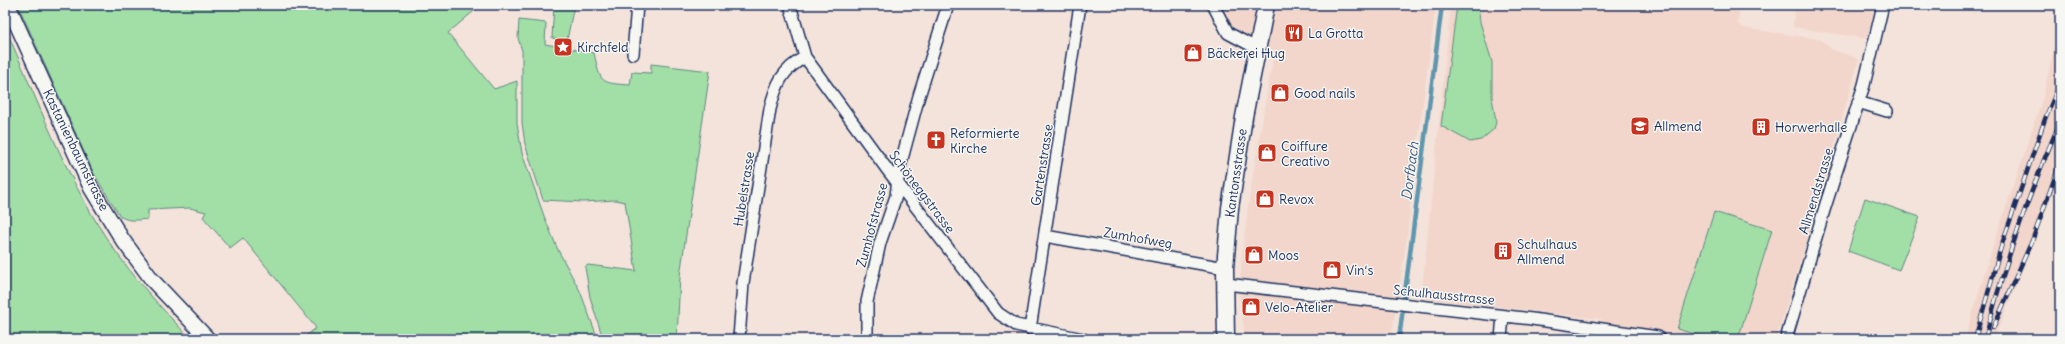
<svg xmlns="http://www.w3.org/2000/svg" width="2065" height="344" viewBox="0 0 2065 344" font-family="Delius,sans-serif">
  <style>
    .built { fill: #f2d6cb }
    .green { fill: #a1dfa6; stroke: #5e8782 }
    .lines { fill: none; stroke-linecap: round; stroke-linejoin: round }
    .stream { stroke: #5e96ad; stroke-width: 4.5 }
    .minor-casing { stroke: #1b2f5e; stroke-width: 14 }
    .tertiary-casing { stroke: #1b2f5e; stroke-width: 17 }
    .secondary-casing { stroke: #1b2f5e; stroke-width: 19 }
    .minor { stroke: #f6f6f2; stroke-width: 11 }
    .tertiary { stroke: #f6f6f2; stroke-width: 14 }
    .secondary { stroke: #f6f6f2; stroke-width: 16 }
    .rail-casing { stroke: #1b2f5e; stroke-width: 4.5 }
    .rail { stroke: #f6f6f2; stroke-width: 3; stroke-dasharray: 9; stroke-linecap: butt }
    .labels { text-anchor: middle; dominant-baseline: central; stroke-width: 3; stroke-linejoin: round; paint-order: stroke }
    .poi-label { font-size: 13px; fill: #1b2f5e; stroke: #f6f6f2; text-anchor: start }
    .street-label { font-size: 13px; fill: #1b2f5e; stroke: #f6f6f2 }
    .water-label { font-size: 14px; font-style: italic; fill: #375a7f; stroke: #f6f6f2 }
  </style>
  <rect width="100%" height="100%" fill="#f4e3db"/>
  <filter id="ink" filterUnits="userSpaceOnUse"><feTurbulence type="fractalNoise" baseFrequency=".025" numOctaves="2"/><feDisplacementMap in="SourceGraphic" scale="8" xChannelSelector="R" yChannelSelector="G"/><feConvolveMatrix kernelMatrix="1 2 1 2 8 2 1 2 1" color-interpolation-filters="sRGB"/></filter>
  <g filter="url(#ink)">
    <path class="built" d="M1215,5H1436L1416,156L1407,238L1391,339H1245L1239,294L1242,256L1250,192L1274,52L1229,24Z
      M1451,5H1740L1738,23L1743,28L1820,39L1831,49L1859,59L1821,194L1776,339H1597L1601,319L1421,298Z
      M1795,5H1875L1867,39L1793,27Z
      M2060,33V175L1994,339H1965L1991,252L2043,97L2054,48Z"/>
    <path class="green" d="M18,5H481L448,33L494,89L517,81V123L522,153L544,216L558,250L580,291L598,339H302L316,328L243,238L230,248L203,217L206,212L190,208L148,210V219C138,220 128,222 120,216L94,174Z
      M554,5H574L567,40L552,38Z
      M1457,5H1478L1480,22L1492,62V97L1496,122L1494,129L1481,140L1470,142L1441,126Z
      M519,20L546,23L545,44L594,53C601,83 599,83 630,85L632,72L651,73V64L710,71L680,276L677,339H603L590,297L585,267L588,265L636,271L625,202L616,200L583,202L543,200L525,144L522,123V51L518,38Z
      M5,28C37,98 64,174 107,239C131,275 161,308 191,339H5Z
      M1865,198L1920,217L1899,270L1848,251Z
      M1714,212L1772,230L1738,339H1711L1677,329Z"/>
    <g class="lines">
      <path class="stream" d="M1399,339L1442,5"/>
      <defs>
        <path id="minor" d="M790,5L805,57L889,172L998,313L1016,325L1083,339
          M1213,5L1228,33L1258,49
          M633,54L637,5
          M1858,102L1887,111
          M1045,236L1225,268
          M1226,284L1532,319L1658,337
          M1030,329L1080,5
          M739,339L743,283L770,109C776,84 782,70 805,57
          M867,339V302L880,243L896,196L899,170L919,96L948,5
          M1501,339L1503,316
          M1786,339L1825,207L1864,85L1883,5"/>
        <path id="tertiary" d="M8,5L91,188L122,239L153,281L208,339"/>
        <path id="secondary" d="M1226,339L1225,268L1230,208L1244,117L1266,5"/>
      </defs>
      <use href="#minor" class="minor-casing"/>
      <use href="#tertiary" class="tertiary-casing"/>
      <use href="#secondary" class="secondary-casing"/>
      <use href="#minor" class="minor"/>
      <use href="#tertiary" class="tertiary"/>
      <use href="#secondary" class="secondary"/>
      <defs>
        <path id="rail" d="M1993,328L2032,241L2060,163
          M1975,339L2001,247L2045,119L2060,83
          M1985,339C2004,264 2029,193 2060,122"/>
      </defs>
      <use href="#rail" class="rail-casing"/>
      <use href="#rail" class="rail"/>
    </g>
  </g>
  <defs>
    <symbol id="restaurant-square" viewBox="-11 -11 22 22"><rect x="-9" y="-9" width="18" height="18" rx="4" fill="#c8321e" stroke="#f6f6f2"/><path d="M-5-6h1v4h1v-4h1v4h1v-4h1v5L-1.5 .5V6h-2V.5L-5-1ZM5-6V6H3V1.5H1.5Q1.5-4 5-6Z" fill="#fff"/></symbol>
    <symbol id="sight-square" viewBox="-11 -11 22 22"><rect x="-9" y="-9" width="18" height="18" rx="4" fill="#c8321e" stroke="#f6f6f2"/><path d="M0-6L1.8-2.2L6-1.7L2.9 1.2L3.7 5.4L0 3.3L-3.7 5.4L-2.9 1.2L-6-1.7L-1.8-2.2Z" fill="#fff"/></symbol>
    <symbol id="shop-square" viewBox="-11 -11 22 22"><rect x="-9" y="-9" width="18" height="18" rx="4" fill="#c8321e" stroke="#f6f6f2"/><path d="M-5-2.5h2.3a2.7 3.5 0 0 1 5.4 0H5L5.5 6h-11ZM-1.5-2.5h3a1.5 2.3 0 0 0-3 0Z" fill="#fff"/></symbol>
    <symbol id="school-square" viewBox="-11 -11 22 22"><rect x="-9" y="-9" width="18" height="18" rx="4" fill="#c8321e" stroke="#f6f6f2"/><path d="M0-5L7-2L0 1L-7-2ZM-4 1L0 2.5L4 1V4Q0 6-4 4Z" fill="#fff"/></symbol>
    <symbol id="building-square" viewBox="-11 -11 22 22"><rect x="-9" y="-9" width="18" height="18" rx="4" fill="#c8321e" stroke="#f6f6f2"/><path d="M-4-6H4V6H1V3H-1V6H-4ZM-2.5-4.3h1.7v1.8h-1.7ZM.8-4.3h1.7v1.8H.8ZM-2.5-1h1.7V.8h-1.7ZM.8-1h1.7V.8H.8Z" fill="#fff"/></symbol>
    <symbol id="church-square" viewBox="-11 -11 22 22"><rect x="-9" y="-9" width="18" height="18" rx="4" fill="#c8321e" stroke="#f6f6f2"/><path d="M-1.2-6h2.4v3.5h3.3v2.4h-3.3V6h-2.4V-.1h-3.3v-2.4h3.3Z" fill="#fff"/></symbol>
  </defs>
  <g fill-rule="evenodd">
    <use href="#restaurant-square" x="1283" y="22" width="22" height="22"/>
    <use href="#sight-square" x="552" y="36" width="22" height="22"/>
    <use href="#shop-square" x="1182" y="42" width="22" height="22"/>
    <use href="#shop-square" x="1269" y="82" width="22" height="22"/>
    <use href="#school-square" x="1629" y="115" width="22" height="22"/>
    <use href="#building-square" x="1750" y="116" width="22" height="22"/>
    <use href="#church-square" x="925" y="129" width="22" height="22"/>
    <use href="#shop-square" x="1256" y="142" width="22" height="22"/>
    <use href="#shop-square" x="1254" y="188" width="22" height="22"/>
    <use href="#building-square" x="1492" y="240" width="22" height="22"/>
    <use href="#shop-square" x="1243" y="244" width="22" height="22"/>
    <use href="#shop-square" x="1321" y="259" width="22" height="22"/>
    <use href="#shop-square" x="1240" y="296" width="22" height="22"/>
  </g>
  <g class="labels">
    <g class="poi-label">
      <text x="1308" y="33">La Grotta</text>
      <text x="577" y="47">Kirchfeld</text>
      <text x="1207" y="53">Bäckerei Hug</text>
      <text x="1294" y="93">Good nails</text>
      <text x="1654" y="126">Allmend</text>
      <text x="1775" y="127">Horwerhalle</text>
      <text x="950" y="133">Reformierte<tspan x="950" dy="15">Kirche</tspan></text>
      <text x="1281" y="146">Coiffure<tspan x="1281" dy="15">Creativo</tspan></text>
      <text x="1279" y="199">Revox</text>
      <text x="1517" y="244">Schulhaus<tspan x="1517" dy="15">Allmend</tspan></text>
      <text x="1268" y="255">Moos</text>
      <text x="1346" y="270">Vin‘s</text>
      <text x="1265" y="307">Velo-Atelier</text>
    </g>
    <g class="street-label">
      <text transform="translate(76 150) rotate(64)">Kastanienbaumstrasse</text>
      <text transform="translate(1042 165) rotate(-81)">Gartenstrasse</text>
      <text transform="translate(1236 173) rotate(-82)">Kantonsstrasse</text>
      <text transform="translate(744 189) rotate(-81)">Hubelstrasse</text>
      <text transform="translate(1816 191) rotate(-73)">Allmendstrasse</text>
      <text transform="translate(922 192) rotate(53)">Schöneggstrasse</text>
      <text transform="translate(872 225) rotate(-75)">Zumhofstrasse</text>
      <text transform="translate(1138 238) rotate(10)">Zumhofweg</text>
      <text transform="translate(1444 295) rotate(6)">Schulhausstrasse</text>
    </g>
    <g class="water-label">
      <text transform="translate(1410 171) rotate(-83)">Dorfbach</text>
    </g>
  </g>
  <rect width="2065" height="344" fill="none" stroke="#f6f6f2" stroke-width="20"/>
  <rect x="10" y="10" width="2045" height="324" fill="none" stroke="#1b2f5e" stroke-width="1.5" filter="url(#ink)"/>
</svg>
